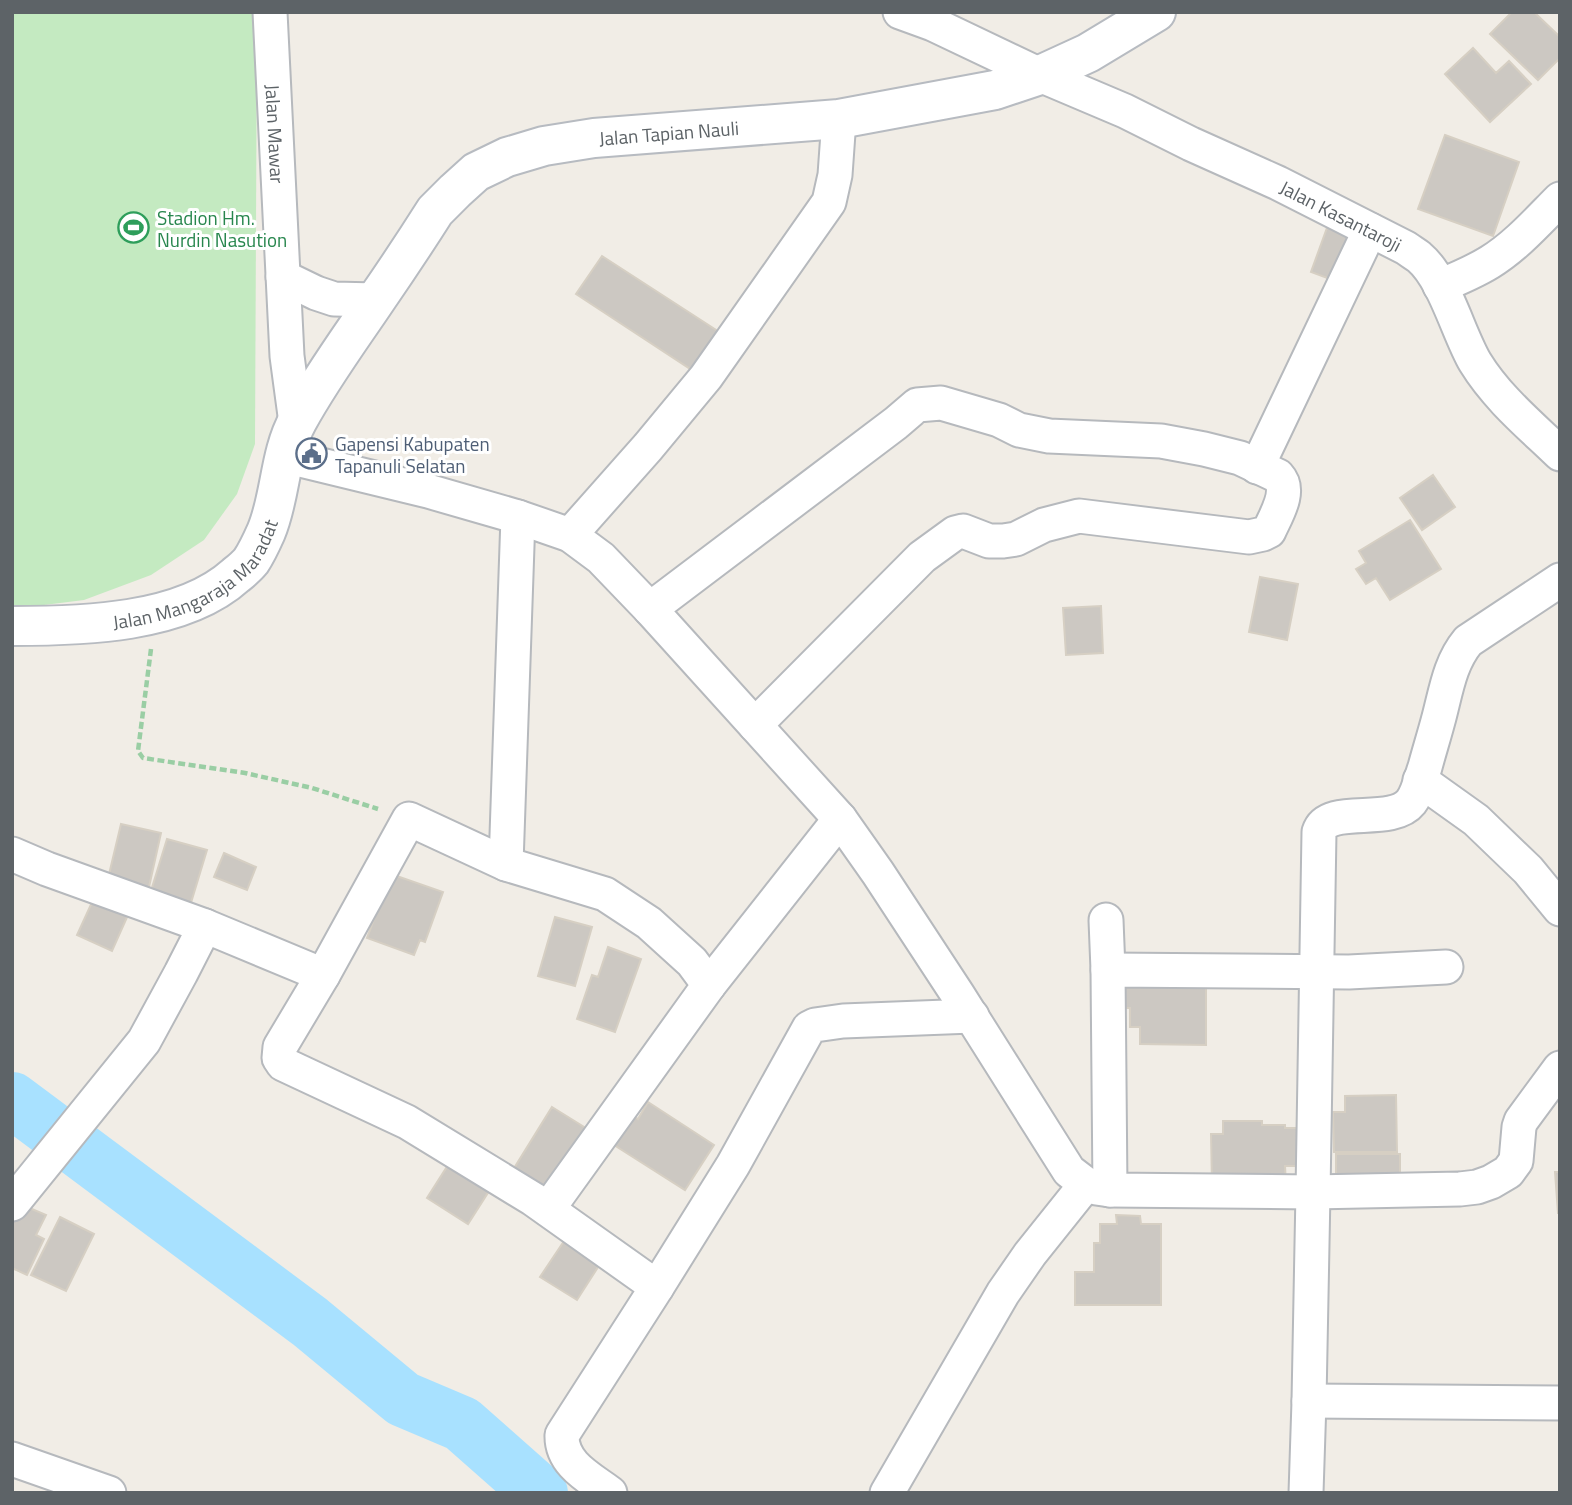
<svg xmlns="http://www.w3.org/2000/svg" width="1572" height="1505" viewBox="0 0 1572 1505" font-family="'Titillium Web',sans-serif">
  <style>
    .green { fill: #c4eac1 }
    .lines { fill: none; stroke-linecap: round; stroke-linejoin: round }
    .river { stroke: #a8e1ff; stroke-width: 56 }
    .building { fill: #ccc8c2; stroke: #d6cfc3; stroke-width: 2 }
    .minor-casing { stroke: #b6b9bd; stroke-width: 37 }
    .secondary-casing { stroke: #b7bbc1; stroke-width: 42 }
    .path { stroke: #9acea4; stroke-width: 4.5; stroke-dasharray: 7 3.5; stroke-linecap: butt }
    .minor { stroke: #fff; stroke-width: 33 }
    .secondary { stroke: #fff; stroke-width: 38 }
    .labels { text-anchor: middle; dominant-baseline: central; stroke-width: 6; stroke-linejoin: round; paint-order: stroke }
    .street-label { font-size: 19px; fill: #5d6367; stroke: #fff }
    .leisure-label { font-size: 19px; fill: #27864d; stroke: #fff; text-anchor: start }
    .service-label { font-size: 19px; fill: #4e5e75; stroke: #fff; text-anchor: start }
  </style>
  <rect width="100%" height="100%" fill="#f1ede6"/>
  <path class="green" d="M12,12H257L255,444L237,494L204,540L151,575L84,600L12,609Z"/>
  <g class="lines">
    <path class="river" d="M12,1100L310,1322L403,1399L462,1424L540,1493"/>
  </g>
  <path class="building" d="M1512,12H1534L1560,37V58L1538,80L1490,34Z
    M1473,48L1496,73L1509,61L1531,84L1490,122L1445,74Z
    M1445,135L1519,162L1493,236L1418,209Z
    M1328,225L1356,236L1338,282L1311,272Z
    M602,256L727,337L701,376L576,294Z
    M1433,475L1455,507L1422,530L1400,498Z
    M1410,520L1441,569L1390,600L1376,578L1366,584L1356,569L1366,563L1359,551Z
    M1260,577L1298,584L1287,640L1249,632Z
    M1101,606L1103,653L1066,655L1063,608Z
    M121,824L161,833L147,896L106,887Z
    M167,839L207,850L190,906L150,894Z
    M224,853L256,867L247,890L214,877Z
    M391,874L443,892L425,942L420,940L414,955L367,938Z
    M93,900L128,915L112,951L77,935Z
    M555,917L592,927L575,986L538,976Z
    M608,947L641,959L615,1032L577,1019L592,975L598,977Z
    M1124,980L1206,981V1045L1140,1044V1027H1130V1008H1124Z
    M1396,1095L1397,1152H1334L1333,1112H1345V1096Z
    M648,1102L714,1145L685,1190L614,1145L633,1116L638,1119Z
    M552,1107L589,1130L545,1201L508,1178Z
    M1223,1121H1262V1125H1285V1128H1301L1302,1166H1285L1286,1184L1212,1185L1211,1134H1223Z
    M1336,1154H1400V1188H1336Z
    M450,1162L491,1188L468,1224L427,1198Z
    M1555,1172H1560V1213H1558Z
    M18,1203L46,1215L36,1235L44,1239L27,1275L12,1268V1216Z
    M1116,1215L1140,1216L1141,1224H1161V1305H1075V1272H1094V1243H1100V1224H1117Z
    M60,1217L94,1234L66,1291L31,1275Z
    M564,1241L600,1264L577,1300L540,1277Z"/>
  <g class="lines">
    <defs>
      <g id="minor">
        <path id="s1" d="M270,12L287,356L296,423"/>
        <path id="s2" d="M900,12L933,24L1040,75L1125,111L1191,144L1278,183L1406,248C1410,251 1415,254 1419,257C1445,279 1458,333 1475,362C1497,398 1530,425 1560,454"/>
        <path d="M283,277L316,293L334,299L376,300"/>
        <path d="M1440,286C1457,279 1474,272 1490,262C1516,246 1538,221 1560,199"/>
        <path d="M284,456L428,491L518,517L570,535L601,558L650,609L840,819L878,873L958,995L1069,1171L1086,1184L1096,1188L1110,1190L1313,1192L1460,1189L1477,1187L1491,1182L1508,1172L1516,1161L1519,1127L1521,1121L1560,1068"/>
        <path d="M1257,467L1370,230"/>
        <path d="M570,535L648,447L706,377L829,202L835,175L839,119"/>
        <path d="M650,609L896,423L917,405L941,403L999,420L1019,430L1049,436L1161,441L1204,449L1240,458L1278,476C1292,491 1276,515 1269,531L1263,534L1249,537L1079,516L1044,525L1016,539L1003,541H989L963,531L955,533L922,557L755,725"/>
        <path d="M1420,780L1476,820L1528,870L1560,909"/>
        <path d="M12,854L47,869L205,926L181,973L144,1041L12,1204"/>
        <path d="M506,864L518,517"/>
        <path d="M1106,920L1108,970"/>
        <path d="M205,926L323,975L280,1047L279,1058L283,1064L407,1122L533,1199L657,1287L562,1435C561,1464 590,1478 610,1493"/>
        <path d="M323,975L409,819L506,864L605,894L649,923L692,962L709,985L548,1209"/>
        <path d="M709,985L840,819"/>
        <path d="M1110,1190L1108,970L1349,972L1446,967"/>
        <path d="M657,1287L733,1165L809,1028L815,1025L843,1021L972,1016"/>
        <path d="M1309,1401L1560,1403"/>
        <path d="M12,1459L109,1493"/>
        <path d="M887,1493L1003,1293L1030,1254L1086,1184"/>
        <path d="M1306,1493L1309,1401L1313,1192L1319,832C1328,803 1391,827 1411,802C1418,793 1421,778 1425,767C1429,752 1434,736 1438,721C1446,692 1449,664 1468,641L1560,580"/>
      </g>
      <g id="secondary">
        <path id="s3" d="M12,626C81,626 182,624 236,575C241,571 247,566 251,561C257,552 262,541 266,532C281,497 279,454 298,420C321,378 349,340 376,300C396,271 416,241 435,211L455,191L476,172L507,157L544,146L594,138L839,119L995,90L1040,75L1088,53L1156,12"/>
      </g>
    </defs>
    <use href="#minor" class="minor-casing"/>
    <use href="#secondary" class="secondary-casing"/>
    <path class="path" d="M151,649L139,743L138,751L143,758L245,773L312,788L378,809"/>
    <use href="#minor" class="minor"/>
    <use href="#secondary" class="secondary"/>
  </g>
  <defs>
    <symbol id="stadium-ring" viewBox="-11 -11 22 22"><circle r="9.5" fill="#fff" stroke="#2e9e5b" stroke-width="1.5"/><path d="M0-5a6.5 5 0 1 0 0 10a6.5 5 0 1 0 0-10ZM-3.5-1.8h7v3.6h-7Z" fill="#2e9e5b"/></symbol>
    <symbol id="civic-ring" viewBox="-11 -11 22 22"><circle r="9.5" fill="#fff" stroke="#5c6f8a" stroke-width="1.5"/><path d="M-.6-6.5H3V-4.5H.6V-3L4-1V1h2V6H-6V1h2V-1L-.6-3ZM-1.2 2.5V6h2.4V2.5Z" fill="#5c6f8a"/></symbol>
  </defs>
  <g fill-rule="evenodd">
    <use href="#stadium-ring" x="116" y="210" width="35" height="35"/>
    <use href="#civic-ring" x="294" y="436" width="35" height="35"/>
  </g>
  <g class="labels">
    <g class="street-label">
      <text stroke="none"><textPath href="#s3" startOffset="910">Jalan Tapian Nauli</textPath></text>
      <text stroke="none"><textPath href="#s1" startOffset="122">Jalan Mawar</textPath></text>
      <text stroke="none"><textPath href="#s2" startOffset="486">Jalan Kasantaroji</textPath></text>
      <text stroke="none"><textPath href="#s3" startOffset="201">Jalan Mangaraja Maradat</textPath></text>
    </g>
    <g class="leisure-label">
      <text x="157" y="217">Stadion Hm.<tspan x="157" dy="22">Nurdin Nasution</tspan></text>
    </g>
    <g class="service-label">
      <text x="335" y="443">Gapensi Kabupaten<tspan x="335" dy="22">Tapanuli Selatan</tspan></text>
    </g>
  </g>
  <rect width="1572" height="1505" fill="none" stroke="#5d6367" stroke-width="28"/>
</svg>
